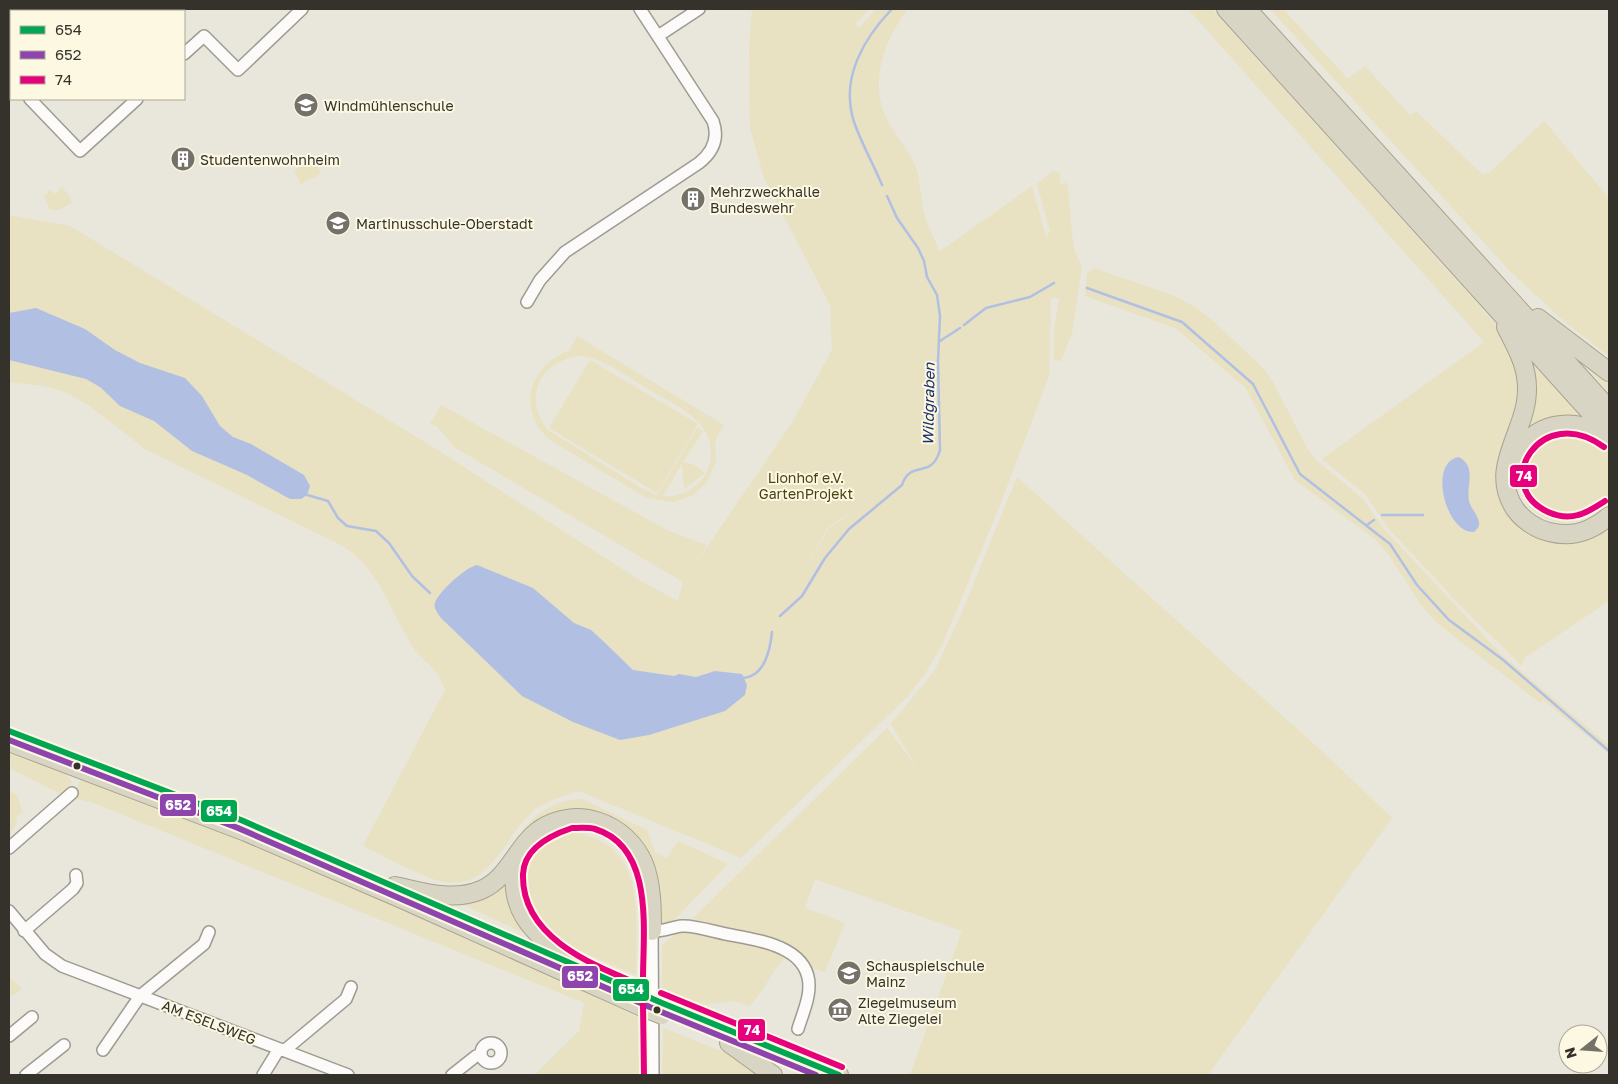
<svg xmlns="http://www.w3.org/2000/svg" width="1618" height="1084" viewBox="0 0 1618 1084" font-family="'Golos Text',sans-serif">
  <style>
    .green { fill: #e8e1c2; fill-rule: evenodd }
    .water { fill: #b1c0e2 }
    .lines { fill: none; stroke-linecap: round; stroke-linejoin: round }
    .stream { stroke: #b1c0e2; stroke-width: 2.5 }
    .minor-casing { stroke: #9d9b92; stroke-width: 14 }
    .highway-casing { stroke: #a8a38f; stroke-width: 20 }
    .minor { stroke: #fcfbfa; stroke-width: 11 }
    .highway { stroke: #d8d5c5; stroke-width: 18 }
    .highway-bridge-casing { stroke: #a8a38f; stroke-width: 20; stroke-linecap: butt }
    .highway-bridge { stroke: #d8d5c5; stroke-width: 18 }
    .bus-1-casing { stroke: #fcf8e2; stroke-width: 10 }
    .bus-2-casing { stroke: #fcf8e2; stroke-width: 10 }
    .bus-3-casing { stroke: #fcf8e2; stroke-width: 10 }
    .bus-1 { stroke: #00a651; stroke-width: 6 }
    .bus-2 { stroke: #8e44ad; stroke-width: 6 }
    .bus-3 { stroke: #e6007e; stroke-width: 6 }
    .bus-dot { fill: #34322a; stroke: #fcf8e2; stroke-width: 2 }
    .labels { text-anchor: middle; dominant-baseline: central; stroke-width: 4; stroke-linejoin: round; paint-order: stroke }
    .poi-label { font-size: 14px; fill: #34322a; stroke: #fcf8e2; text-anchor: start }
    .park-label { font-size: 14px; fill: #4b4212; stroke: #fcf8e2 }
    .street-label { font-size: 14px; fill: #34322a; stroke: #fcf8e2 }
    .water-label { font-size: 15px; font-style: italic; fill: #1b2f6d; stroke: #fcf8e2 }
    .line-badge { stroke: #fcf8e2; stroke-width: 2 }
    .badge-label { font-size: 14px; text-anchor: middle; font-weight: bold; fill: #fff }
  </style>
  <rect width="100%" height="100%" fill="#e9e6db"/>
  <path class="green" d="M752,9H869L855,24L859,28L876,9H908C883,41 867,87 890,125C898,139 911,153 916,168C921,182 920,198 924,213C927,226 935,238 939,252L1032,186L1046,237L1050,231L1037,184L1053,171L1060,173V183L1064,185L1067,181L1068,186L1072,235L1075,252L1081,265V274L1072,333L1061,361L1054,360V330L1059,299L1054,297L1051,299L1049,376L1000,505L943,643L925,674L907,697L741,858L579,791C563,796 544,801 531,813C502,840 489,895 436,880C411,872 387,857 363,846L445,690C442,684 440,677 436,672C429,663 419,657 413,647C390,611 380,570 343,546L145,449L87,404L63,391L44,386L9,382V215L70,226L436,449L644,583L678,601L683,582L454,447L437,426L430,424L441,405L669,531L707,545L691,571L793,421L832,350L830,305L764,178L750,128L749,48ZM890,485L828,529L794,591L827,528Z
    M1188,9H1212L1503,332L1524,385L1502,462L1533,530L1609,522V601L1524,658L1522,666L1460,605L1388,528L1365,494L1322,459L1484,342Z
    M1270,9H1283L1348,79L1365,66L1410,115L1417,112L1483,175L1490,172L1544,121L1609,198V356L1566,323L1510,271Z
    M314,160L321,174L301,184L294,170Z
    M62,187L70,197L72,203L59,210H50L44,196L50,190L55,194Z
    M1094,268L1172,295L1197,308L1214,322L1264,369L1273,382L1307,448L1316,460L1363,499L1384,529L1503,656L1609,745V754L1543,700L1540,703L1437,623L1422,606L1388,554L1375,539L1295,480L1245,387L1175,328L1085,296L1087,274Z
    M577,336L724,425L715,440L716,461L707,482L693,495L674,502L647,498L550,440C516,411 529,364 569,351ZM577,356C602,356 624,375 645,387C670,403 712,418 711,453C711,465 706,476 698,484C689,492 675,498 663,496L682,463L684,489L705,473L695,465L683,462L703,431L697,428L657,495L641,488L548,430C523,399 538,363 577,356Z
    M1563,341L1609,376V392Z
    M1523,351L1582,416L1589,425L1521,432Z
    M590,360L698,424L657,493L549,428Z
    M1551,429L1593,435L1609,449V502C1599,510 1590,518 1577,521C1550,528 1521,509 1518,481C1517,475 1516,467 1519,462C1527,450 1541,439 1551,429Z
    M1017,477L1324,753L1392,818L1208,1075H910L962,931L815,879L805,908L845,923L825,972L784,959C770,974 764,992 749,1006L733,1001L698,1006L662,991V945L689,922L887,728L917,768L891,724L935,670L962,612Z
    M9,746L66,774L72,782L69,793L63,795L9,768Z
    M81,777L276,850L564,980L642,1019V1075H534L579,1031L584,1003L91,802L76,799L74,797Z
    M9,791L17,795L23,813L17,816L16,825L9,835Z
    M582,799L647,830L655,852L667,858L678,841L728,864L673,921V925H662L659,922L644,856L573,813L503,869L498,865C521,832 537,801 582,799Z
    M565,831C574,833 586,834 595,838C647,860 635,929 636,975C589,953 518,937 528,871C531,850 546,838 565,831Z
    M506,875L528,935L455,901Z
    M9,977L22,989L12,996L9,993Z
    M663,1028L738,1058L767,1075H662Z"/>
  <path class="water" d="M36,308L85,329L115,350L140,363L185,378L202,396L220,426L233,437L251,444L304,475L310,486L307,495L301,499H290L247,475L192,451L154,421L120,406L100,387L86,379L9,360V313Z
    M1459,457C1477,467 1466,485 1469,501C1471,509 1478,515 1479,522C1480,527 1477,529 1474,532C1446,534 1427,462 1459,457Z
    M477,565L533,588L574,623L591,630L602,640L633,670L674,676L679,674L696,677L715,671L742,674L747,685L745,695L725,711L649,735L620,740L573,722L522,696L441,618C438,613 433,608 435,603C439,591 466,567 477,565Z"/>
  <g class="lines">
    <path class="stream" d="M882,185C873,163 860,141 853,119C841,77 864,38 892,9
      M1087,288L1182,322L1253,384L1300,474L1390,544L1417,585L1449,620L1502,659L1609,751
      M964,325L986,308L1030,297L1054,283
      M940,341L960,328
      M304,494L328,501L338,518L347,526L376,531L389,543L412,576L430,593
      M1382,515H1423
      M1367,525L1374,520
      M780,616L802,596L825,558L849,529L902,485C911,458 931,481 940,450L938,361L940,316L937,295L927,277L924,261L918,248L897,218L887,196
      M740,678C764,679 770,651 772,632"/>
    <defs>
      <path id="minor" d="M658,36L699,9
        M184,54L204,36L238,70L302,9
        M9,82L11,84
        M30,99L80,151L137,99
        M527,302L540,280L565,252L699,163C713,152 719,138 713,121L640,9
        M9,848L72,793
        M9,911L45,954L62,966L348,1075
        M24,931L73,889L77,883L76,875
        M9,1036L32,1017
        M481 1053a10 10 0 1 1 20 0a10 10 0 1 1-20 0Z
        M103,1050L140,996L204,944L209,932
        M285,1050L346,999L351,987
        M26,1075L64,1045
        M263,1075L279,1049
        M452,1075L476,1056L481,1055
        M653,1075L652,931C664,932 671,927 682,926C695,925 718,933 731,935C764,941 817,949 808,996C806,1007 801,1019 798,1029"/>
      <path id="highway" d="M1226,9L1609,433
        M1247,9L1609,409
        M1538,318L1609,372
        M1506,327C1516,347 1527,365 1527,388C1528,431 1487,467 1515,509C1523,520 1536,529 1549,532C1572,538 1592,531 1609,516
        M1515,461C1529,422 1576,414 1607,438
        M9,742L246,832L402,899L642,1007
        M517,859C505,914 537,934 575,965
        M395,886C423,892 453,902 481,890C509,878 516,847 539,830C576,804 627,823 644,864C652,885 652,909 652,931
        M662,1003L839,1075
        M729,1043L773,1075"/>
    </defs>
    <use href="#minor" class="minor-casing"/>
    <use href="#highway" class="highway-casing"/>
    <use href="#minor" class="minor"/>
    <use href="#highway" class="highway"/>
    <defs>
      <path id="highway-bridge" d="M642,1007L662,1015"/>
    </defs>
    <use href="#highway-bridge" class="highway-bridge-casing"/>
    <use href="#highway-bridge" class="highway-bridge"/>
    <defs>
      <path id="bus-1" d="M9,731L241,820L662,1003L839,1075"/>
      <path id="bus-2" d="M9,740L238,828L659,1011L816,1075"/>
      <path id="bus-3" d="M1604,447C1541,401 1490,485 1548,512C1557,516 1568,518 1578,515C1587,513 1597,506 1605,501
        M572,828C579,828 588,827 595,829C657,848 642,937 643,986C593,965 521,938 523,874C524,848 551,835 572,828Z
        M661,993L842,1067
        M643,1005L644,1075"/>
    </defs>
    <use href="#bus-1" class="bus-1-casing"/>
    <use href="#bus-2" class="bus-2-casing"/>
    <use href="#bus-3" class="bus-3-casing"/>
    <use href="#bus-1" class="bus-1"/>
    <use href="#bus-2" class="bus-2"/>
    <use href="#bus-3" class="bus-3"/>
  </g>
  <defs>
    <symbol id="school-disc" viewBox="-11 -11 22 22"><circle r="9.5" fill="#737168" stroke="#fcf8e2"/><path d="M0-5L7-2L0 1L-7-2ZM-4 1L0 2.5L4 1V4Q0 6-4 4Z" fill="#fff"/></symbol>
    <symbol id="building-disc" viewBox="-11 -11 22 22"><circle r="9.5" fill="#737168" stroke="#fcf8e2"/><path d="M-4-6H4V6H1V3H-1V6H-4ZM-2.5-4.3h1.7v1.8h-1.7ZM.8-4.3h1.7v1.8H.8ZM-2.5-1h1.7V.8h-1.7ZM.8-1h1.7V.8H.8Z" fill="#fff"/></symbol>
    <symbol id="university-disc" viewBox="-11 -11 22 22"><circle r="9.5" fill="#737168" stroke="#fcf8e2"/><path d="M0-5L7-2L0 1L-7-2ZM-4 1L0 2.5L4 1V4Q0 6-4 4Z" fill="#fff"/></symbol>
    <symbol id="museum-disc" viewBox="-11 -11 22 22"><circle r="9.5" fill="#737168" stroke="#fcf8e2"/><path d="M0-6L6-3V-2H-6V-3ZM-5-1h2V3h-2ZM-1-1h2V3h-2ZM3-1h2V3H3ZM-6 4H6V6H-6Z" fill="#fff"/></symbol>
  </defs>
  <g fill-rule="evenodd">
    <use href="#school-disc" x="292" y="91" width="28" height="28"/>
    <use href="#building-disc" x="169" y="145" width="28" height="28"/>
    <use href="#building-disc" x="679" y="185" width="28" height="28"/>
    <use href="#school-disc" x="324" y="209" width="28" height="28"/>
    <use href="#university-disc" x="835" y="959" width="28" height="28"/>
    <use href="#museum-disc" x="826" y="996" width="28" height="28"/>
  </g>
  <g class="bus-dot">
    <circle cx="77" cy="766" r="4.5"/>
    <circle cx="657" cy="1010" r="4.5"/>
  </g>
  <g class="labels">
    <g class="poi-label">
      <text x="324" y="105">Windmühlenschule</text>
      <text x="200" y="159">Studentenwohnheim</text>
      <text x="710" y="191">Mehrzweckhalle<tspan x="710" dy="16">Bundeswehr</tspan></text>
      <text x="356" y="223">Martinusschule-Oberstadt</text>
      <text x="866" y="965">Schauspielschule<tspan x="866" dy="16">Mainz</tspan></text>
      <text x="858" y="1002">Ziegelmuseum<tspan x="858" dy="16">Alte Ziegelei</tspan></text>
    </g>
    <g class="park-label">
      <text x="806" y="477">Lionhof e.V.<tspan x="806" dy="16">GartenProjekt</tspan></text>
    </g>
    <g class="street-label">
      <text transform="translate(209 1022) rotate(21)">AM ESELSWEG</text>
    </g>
    <g class="water-label">
      <text transform="translate(928 404) rotate(-89)">Wildgraben</text>
    </g>
  </g>
  <g class="line-badge">
    <rect x="1509" y="464" width="29" height="24" rx="5" fill="#e6007e"/>
    <rect x="159" y="793" width="38" height="24" rx="5" fill="#8e44ad"/>
    <rect x="200" y="799" width="38" height="24" rx="5" fill="#00a651"/>
    <rect x="561" y="965" width="38" height="24" rx="5" fill="#8e44ad"/>
    <rect x="612" y="978" width="38" height="24" rx="5" fill="#00a651"/>
    <rect x="737" y="1018" width="29" height="24" rx="5" fill="#e6007e"/>
  </g>
  <g class="badge-label">
    <text x="1524" y="481">74</text>
    <text x="178" y="810">652</text>
    <text x="219" y="816">654</text>
    <text x="580" y="981">652</text>
    <text x="631" y="994">654</text>
    <text x="752" y="1035">74</text>
  </g>
  <rect width="1618" height="1084" fill="none" stroke="#34322a" stroke-width="20"/>
  <rect x="10" y="10" width="175" height="90" fill="#fcf8e2" stroke="#aca998"/>
  <rect x="20" y="26" width="25" height="8" fill="#00a651" stroke="#aca998"/>
  <text x="55" y="35" font-size="15" fill="#34322a">654</text>
  <rect x="20" y="51" width="25" height="8" fill="#8e44ad" stroke="#aca998"/>
  <text x="55" y="60" font-size="15" fill="#34322a">652</text>
  <rect x="20" y="76" width="25" height="8" fill="#e6007e" stroke="#aca998"/>
  <text x="55" y="85" font-size="15" fill="#34322a">74</text>
  <g transform="translate(1583 1049) rotate(253)"><circle r="24" fill="#fcf8e2" stroke="#aca998"/>
  <path d="M0-4L9 19L0 12L-9 19Z" fill="#737168"/>
  <text y="-8" font-size="14" font-weight="bold" text-anchor="middle" fill="#34322a">N</text>
  </g>
</svg>
